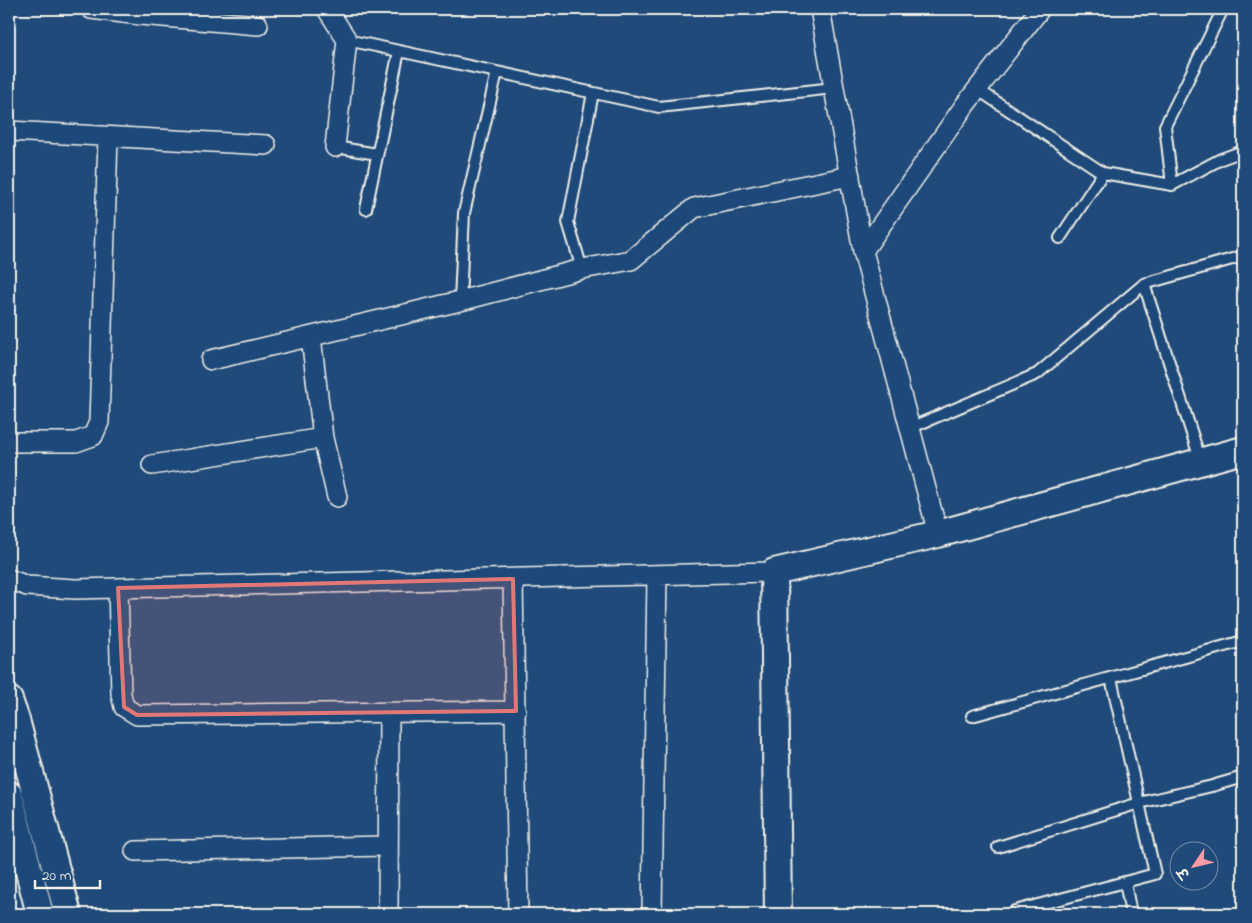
<svg xmlns="http://www.w3.org/2000/svg" width="1252" height="923" viewBox="0 0 1252 923" font-family="'Indie Flower','Playpen Sans Deva',sans-serif">
  <style>
    .lines { fill: none; stroke-linecap: round; stroke-linejoin: round }
    .lane-casing { stroke: #f4f1e8; stroke-width: 14 }
    .street-casing { stroke: #f4f1e8; stroke-width: 22 }
    .secondary-casing { stroke: #f4f1e8; stroke-width: 30 }
    .lane { stroke: #1f4a7a; stroke-width: 10 }
    .street { stroke: #1f4a7a; stroke-width: 19 }
    .secondary { stroke: #1f4a7a; stroke-width: 26 }
    .marked { fill: #e27875; fill-opacity: 0.2; stroke: #e27875; stroke-width: 4; stroke-linejoin: round }
  </style>
  <rect width="100%" height="100%" fill="#1f4a7a"/>
  <filter id="ink" filterUnits="userSpaceOnUse"><feTurbulence type="fractalNoise" baseFrequency=".02" numOctaves="2"/><feDisplacementMap in="SourceGraphic" scale="10" xChannelSelector="R" yChannelSelector="G"/><feConvolveMatrix kernelMatrix="1 2 1 2 8 2 1 2 1" color-interpolation-filters="sRGB"/></filter>
  <g filter="url(#ink)">
    <g class="lines">
      <defs>
        <path id="lane" d="M347,40L399,51
          M977,89L1103,173L1060,238
          M335,147L377,154
          M1103,173L1172,185L1221,159L1243,151
          M1172,185L1165,126L1223,9
          M366,209L399,51L659,107L834,88
          M582,269L568,222L593,93
          M1144,284L1201,462
          M460,301L464,213L497,72
          M910,426V428L1037,374L1144,284L1243,256
          M972,716L1243,641
          M998,847L1139,803L1212,786L1243,777
          M1125,882L1131,914
          M1016,914L1015,911L1155,874L1111,678
          M1239,914L1243,913"/>
        <path id="street" d="M91,9L140,15L258,25
          M327,9L347,40L335,147
          M820,9L863,251L938,534
          M9,131L266,145
          M863,251L965,105L1040,9
          M311,337L323,438L337,497
          M211,360L460,301L582,269L631,260L694,208L850,176
          M9,442H76L93,436L99,422L108,137
          M152,465L323,438
          M9,579L27,586L75,589L774,572
          M513,579L518,914
          M118,588L121,694L124,707L137,715L516,711
          M135,851L387,846
          M388,914L389,713
          M652,914L657,575"/>
        <path id="secondary" d="M9,700L16,720L68,914
          M9,795L40,914
          M778,914L774,572L938,534L1243,450"/>
      </defs>
      <use href="#lane" class="lane-casing"/>
      <use href="#street" class="street-casing"/>
      <use href="#secondary" class="secondary-casing"/>
      <use href="#lane" class="lane"/>
      <use href="#street" class="street"/>
      <use href="#secondary" class="secondary"/>
    </g>
  </g>
  <path class="marked" d="M513,579L516,711L137,715L124,707L118,588Z"/>
  <rect width="1252" height="923" fill="none" stroke="#1f4a7a" stroke-width="30"/>
  <rect x="15" y="15" width="1222" height="893" fill="none" stroke="#f4f1e8" stroke-width="2" filter="url(#ink)"/>
  <g transform="translate(1194 866) rotate(235)"><circle r="24" fill="#1f4a7a" stroke="#748da6"/>
  <path d="M0-4L9 19L0 12L-9 19Z" fill="#ff9aa2"/>
  <text y="-8" font-size="14" font-weight="bold" text-anchor="middle" fill="#f4f1e8">उ</text>
  </g>
  <path d="M35 880v8h65v-8" fill="none" stroke="#f4f1e8" stroke-width="2.5"/>
  <text x="42" y="880" font-size="15" fill="#f4f1e8" stroke="#1f4a7a" stroke-width="4" paint-order="stroke">20 m</text>
</svg>
